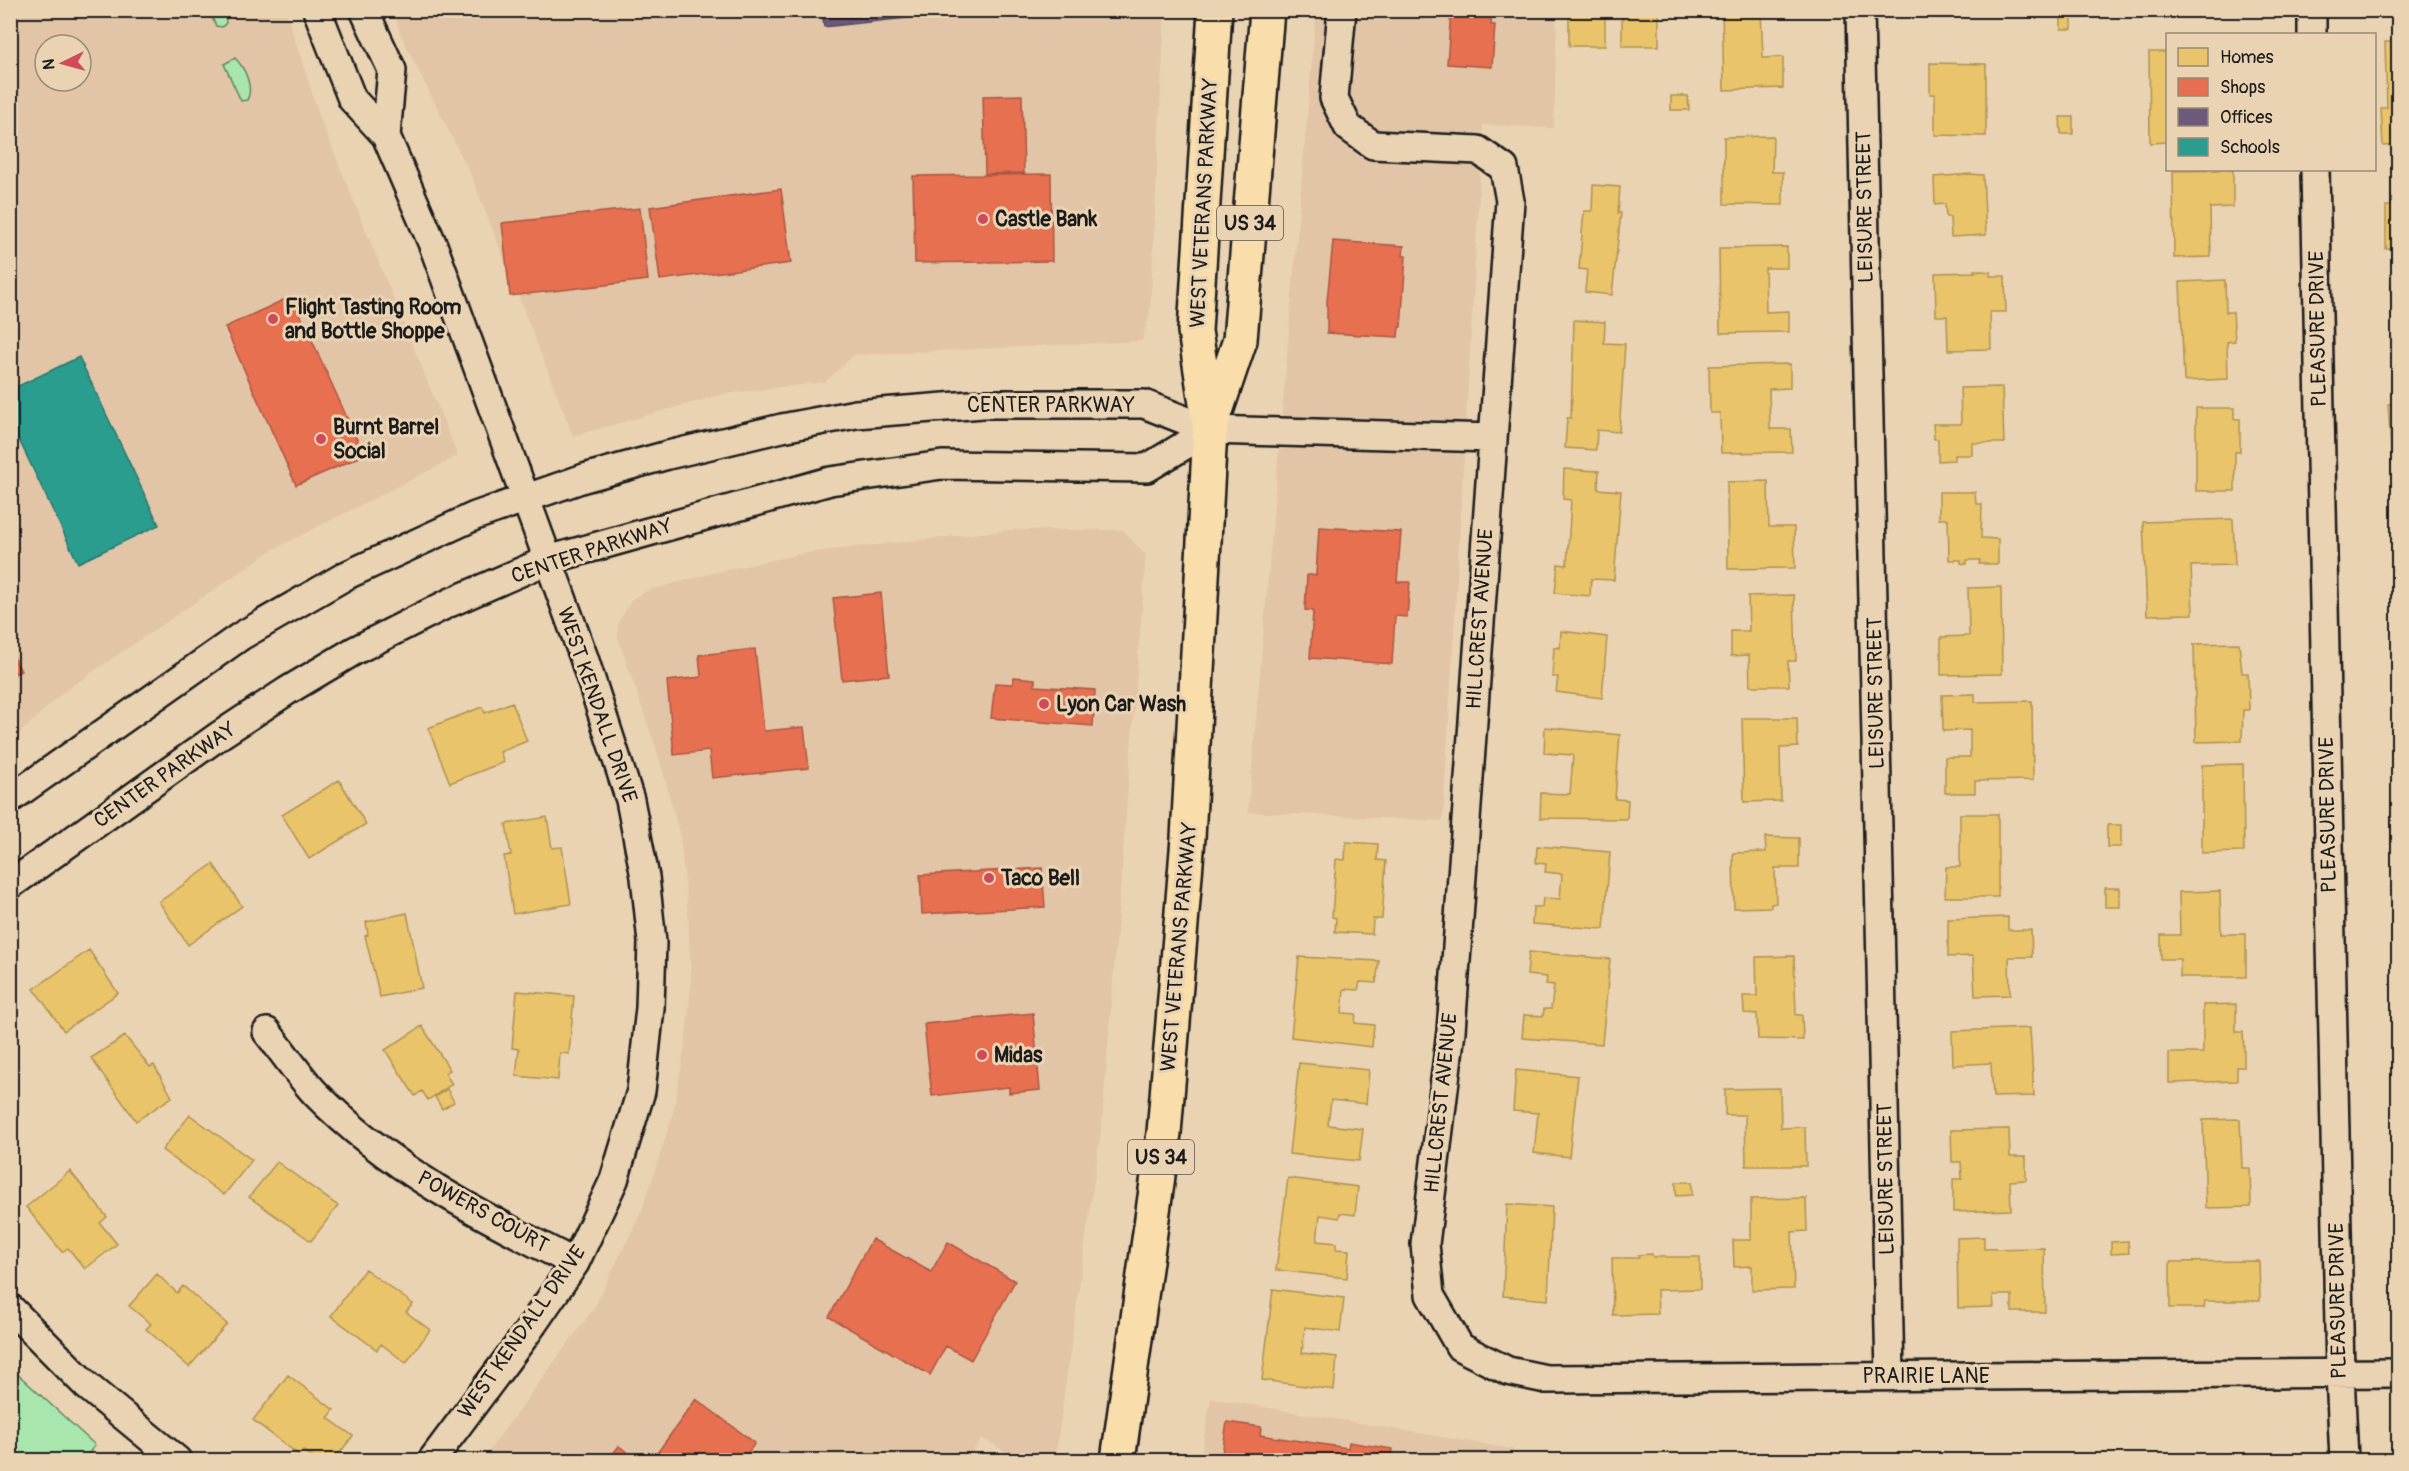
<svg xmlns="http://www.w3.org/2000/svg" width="2409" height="1471" viewBox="0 0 2409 1471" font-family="Pangolin,sans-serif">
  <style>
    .built { fill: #e2c5a7; fill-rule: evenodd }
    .green { fill: #a8e6ad; stroke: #628164; stroke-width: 1.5 }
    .homes { fill: #e9c46a; stroke: #ac9253; stroke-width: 1.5 }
    .shops { fill: #e76f51; stroke: #aa5641; stroke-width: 1.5 }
    .offices { fill: #6d597a; stroke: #55475e; stroke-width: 1.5 }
    .schools { fill: #2a9d8f; stroke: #26766c; stroke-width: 1.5 }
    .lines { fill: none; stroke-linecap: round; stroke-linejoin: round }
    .minor-casing { stroke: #1c1c1c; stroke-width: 32 }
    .primary-casing { stroke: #1c1c1c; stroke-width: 38 }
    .minor { stroke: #ead3b3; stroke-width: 27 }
    .primary { stroke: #f9deab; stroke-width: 33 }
    .poi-dot { fill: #d1495b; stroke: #ead3b3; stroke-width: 2 }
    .labels { text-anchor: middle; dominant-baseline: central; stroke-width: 6; stroke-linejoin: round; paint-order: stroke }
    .shield { fill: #ead3b3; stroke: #5a5349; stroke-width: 1.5 }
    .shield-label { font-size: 20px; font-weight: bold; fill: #1c1c1c }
    .street-label { font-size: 21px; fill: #1c1c1c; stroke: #ead3b3 }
    .poi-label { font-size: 21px; font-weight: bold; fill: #1c1c1c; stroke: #ead3b3; text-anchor: start }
  </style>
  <rect width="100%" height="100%" fill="#ead3b3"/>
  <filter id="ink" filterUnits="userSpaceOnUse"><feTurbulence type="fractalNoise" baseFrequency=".0167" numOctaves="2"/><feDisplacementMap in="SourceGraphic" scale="12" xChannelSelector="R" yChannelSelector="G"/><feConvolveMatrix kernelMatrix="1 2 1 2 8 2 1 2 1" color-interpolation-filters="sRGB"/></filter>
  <g filter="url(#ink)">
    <path class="built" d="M11,11H286L320,118L458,456L274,549L63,692L11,742ZM45,45H81V81H45Z
      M394,11H1165L1150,313L1142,341L854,355L825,382L724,394L573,436L471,175L400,34Z
      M1316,11H1557L1554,128L1483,125L1443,821L1248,812Z
      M1008,530H1123L1146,556L1102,1124L1055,1460H1020L982,1438L967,1460H482L594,1308L642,1210L672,1117L685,1046L691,984L688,913L680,836L659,757L618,638V623L632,599L649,590L717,572L804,553Z
      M1211,1398L1513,1449L1510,1460H1200Z"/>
    <path class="green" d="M209,11H225L226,23L222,27L216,26Z
      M235,58C245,68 254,88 247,100L241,101L224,64Z
      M11,1368L95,1445L84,1460H11Z"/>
    <path class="homes" d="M1569,10H1605V46H1569Z
      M1622,10H1659V46H1622Z
      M1722,10H1761L1763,58L1783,57V88L1724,90Z
      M2061,15H2072V29H2061Z
      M2385,42H2398V145L2383,146L2381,108H2387Z
      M2149,52H2168V142L2150,143Z
      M1930,63L1986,64V136L1935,135V94H1930Z
      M1671,96H1688L1689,110H1671Z
      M2060,117H2073V134H2061Z
      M1773,136L1772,172H1783V205L1724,204V137Z
      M2233,170V207L2210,208L2211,257L2174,258L2173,171Z
      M1970,174L1983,175L1986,235L1951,237L1950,217H1946L1945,204L1935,205L1934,177Z
      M2392,178H2398V249H2386V206H2392Z
      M1593,185L1620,187L1618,213H1621L1612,295L1585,292L1587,270L1579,269L1584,211H1592Z
      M1787,247V268H1765L1766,312L1789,311V332L1720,333L1719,248Z
      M1974,270L1990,272V276H2005L2006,312H1990L1991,349L1948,350L1947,316H1936L1935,273L1975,272Z
      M2225,280L2226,312H2233L2235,341L2227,342L2228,379L2184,381L2180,282Z
      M2391,285H2398V319H2392Z
      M1574,320L1605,322L1604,343L1625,344L1619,432L1597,430L1596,450L1565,448L1567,418H1571Z
      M1790,364V388L1769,389L1770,429H1791L1792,452L1721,453L1720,413H1710L1709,366Z
      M2002,387L2004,443H1972V455H1954V460L1938,461V439H1934L1933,424H1961L1960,388Z
      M2398,403V494H2394L2388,404Z
      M2196,408H2234V419H2240V452H2235V491H2196Z
      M1564,469L1599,471L1598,489L1621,491L1614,580L1591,579L1590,596L1555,593L1558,564L1567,565L1571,500L1563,499Z
      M1768,481L1769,527H1794L1795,568L1728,569L1727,482Z
      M1939,492H1975L1976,504H1982L1981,538L1998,539V564H1979L1980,560H1967V564L1961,563V560H1949L1948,519H1939Z
      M2233,519L2235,565L2191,566L2193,614L2147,615L2143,522Z
      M2001,587L2002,674L1941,675V637L1969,636L1968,588Z
      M1794,595L1796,661H1788L1789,686H1750L1749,655L1731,656V631H1749L1748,596Z
      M1561,631L1607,637L1602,698L1556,692L1558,677H1552L1554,647L1560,648Z
      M2239,643L2242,673H2248L2249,710H2243L2242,741L2196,742L2194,644Z
      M1975,694V702L2032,701L2033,780L1975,781V793H1945V757H1970V730L1943,731L1942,695Z
      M512,702L527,741L500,752L504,762L450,783L428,728L482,707L485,713Z
      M1742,718H1797L1798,747L1780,748L1781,801L1744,802Z
      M1545,727L1620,735L1615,799L1628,800L1627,819L1540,818L1541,793L1570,794L1573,755L1544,753Z
      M2243,764L2244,852L2202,853V765Z
      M339,780L366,824L309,859L282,815Z
      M1960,814H1998V897H1945L1946,867H1960Z
      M547,817L552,848L562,847L571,904L513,914L504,856L511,855L506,824Z
      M2107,825H2121V847H2107Z
      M1765,837L1799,838V868H1775L1776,903L1771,904V907L1734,908L1733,853L1766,852Z
      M1346,842L1378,844L1377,860L1386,861L1382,919H1373L1372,934L1335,932L1336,918L1332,917L1336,859L1345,860Z
      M1537,846L1610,852L1604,929L1532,924L1533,907H1542L1543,898L1560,899L1562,874L1545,872L1546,864L1536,863Z
      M213,864L242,906L188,945L159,902Z
      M2105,888H2120V907H2105Z
      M2220,891L2221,934H2246V977H2180V959H2161V935H2180L2179,892Z
      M407,913L422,988L380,997L365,936L368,935L366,922Z
      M2008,917V930H2031L2032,957H2009L2010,995L1975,996L1973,956L1948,957V919Z
      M89,950L118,993L64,1031L34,989Z
      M1529,952L1610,959L1602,1044L1522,1038L1524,1015L1543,1016L1544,1009H1551L1554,985L1546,984L1547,977L1527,975Z
      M1794,956L1796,1015H1802L1803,1040L1758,1039L1757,1014L1744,1013L1743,996H1757L1756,957Z
      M1299,957L1379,961L1376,983L1360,982L1358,990L1344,989L1342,1013L1356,1014L1355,1023L1374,1025L1372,1047L1291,1037Z
      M517,991L574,996L569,1054L560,1053L558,1080L516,1076L519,1049L512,1048Z
      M2236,1004V1032H2243L2244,1051V1067H2237V1081L2169,1083V1053H2203V1005Z
      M422,1026L450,1070L445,1073L452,1084L428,1100L422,1091L415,1096L385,1050Z
      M2030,1028L2034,1096L1993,1097L1991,1063L1953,1065L1952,1031Z
      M125,1036L150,1067L154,1065L172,1097L136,1121L91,1058Z
      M1299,1063L1369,1070L1366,1104L1331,1100L1328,1125L1363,1129L1359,1161L1289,1154Z
      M1516,1070L1578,1076L1569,1157L1534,1153L1538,1113L1513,1111Z
      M1780,1088L1781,1128L1805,1127L1806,1166H1746L1745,1115H1725V1089Z
      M447,1089L454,1102L442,1109L435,1097Z
      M10,1101L18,1110L10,1116Z
      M190,1115L252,1160L224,1195L162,1150Z
      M2240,1119L2242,1168H2250L2251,1207L2206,1208L2203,1120Z
      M2009,1129L2010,1157H2026V1180L2010,1181L2011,1210L1953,1212V1179H1962L1961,1162H1952L1951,1130Z
      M277,1162L338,1206L311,1241L249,1197Z
      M70,1171L107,1217L100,1223L117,1244L85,1269L68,1248L62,1252L26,1207Z
      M1288,1178L1358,1187L1355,1215L1340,1213L1339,1218L1320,1215L1317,1241L1336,1243V1249L1349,1250L1347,1278L1276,1270Z
      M1676,1182H1692V1195L1676,1196Z
      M1806,1198L1807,1231L1792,1232L1794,1289L1752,1290V1266L1734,1267L1733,1240H1751V1199Z
      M1507,1204L1552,1207L1548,1300L1503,1296Z
      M1984,1237V1249L2044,1248L2045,1312H2012V1295H1993L1994,1307L1958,1308L1957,1238Z
      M2128,1241L2129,1253L2111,1254V1242Z
      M1652,1254L1653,1257H1700V1289L1657,1290L1658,1314L1613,1315L1612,1258H1639L1638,1255Z
      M2259,1261L2260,1301H2205L2204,1308H2170V1262Z
      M365,1269L413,1304L406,1312L430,1330L406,1363L381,1344L377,1350L331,1316Z
      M157,1274L177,1293L183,1286L227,1324L189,1367L146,1329L151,1324L129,1306Z
      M1273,1289L1344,1298L1340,1332L1305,1327L1302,1353L1337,1357L1334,1390L1262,1380Z
      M288,1375L334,1410L328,1418L353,1436L334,1460H315L303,1450L299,1455L253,1420Z"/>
    <path class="shops" d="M1451,10H1492L1491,25H1495L1492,67L1447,64Z
      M1022,95L1024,173L985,174L983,96Z
      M1051,174L1052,261L915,263L913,176Z
      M781,189L791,263L660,280L650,207Z
      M640,208L648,280L510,296L502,223Z
      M1333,241L1404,246L1403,256H1406L1401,327H1399L1398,337L1327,333V301Z
      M292,296L364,455L296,485L225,327Z
      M1319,527L1401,532L1397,582H1410L1407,617L1395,616L1392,664L1310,658L1313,611L1305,610L1307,575H1316Z
      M881,593L889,675L842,680L833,598Z
      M755,649L764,731L804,727L809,768L712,778L709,751L674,755L667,681L701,677L699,655Z
      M10,650L21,671L10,676Z
      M1014,677L1035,679V686L1095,690L1093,726L991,718L995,683L1013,684Z
      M1042,868L1045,907L922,914L920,875Z
      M1033,1013L1040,1090L1009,1093V1087L932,1096L924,1024Z
      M872,1239L931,1272L948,1242L1015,1281L971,1360L946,1346L930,1375L829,1317Z
      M696,1399L755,1443L743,1460H652Z
      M1227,1422L1261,1427L1260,1435L1348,1448L1349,1442L1393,1449L1392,1455L1425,1460H1221Z
      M619,1446L638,1460H608Z"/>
    <path class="offices" d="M822,10H981L824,27Z"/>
    <path class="schools" d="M79,357L159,525L78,563L10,421V390Z"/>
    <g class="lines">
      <defs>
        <path id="minor" d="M317,10L352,99L386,136L433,245L584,658L630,800L645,877L652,942L650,1008L641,1091L614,1180L575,1263L524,1337L432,1460
          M364,10L392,70L386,136
          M1342,10L1334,98L1348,127L1373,145L1478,150L1504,168L1510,201L1451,1031L1425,1244L1430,1295L1460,1347L1508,1371L1546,1379L2398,1373
          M1860,10L1890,1376
          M2312,10V34
          M2315,170L2340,1374L2344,1460
          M10,799L241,636L347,575L475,516L584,478L668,455L782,428L856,414L983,404H1144L1210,430L1493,438
          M10,885L220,735L287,691L354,651L449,603L548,560L830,481L942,465L1147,468L1210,430
          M267,1032C283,1052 298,1074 315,1093C389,1169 481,1216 575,1263
          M10,1308L87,1386L177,1460"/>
        <path id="primary" d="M1211,426L1240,340L1267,10
          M1118,1460L1164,1133L1188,838L1210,430L1195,331L1215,10"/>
      </defs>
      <use href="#minor" class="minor-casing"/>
      <use href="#primary" class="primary-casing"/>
      <use href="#minor" class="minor"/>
      <use href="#primary" class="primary"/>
    </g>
  </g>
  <g class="poi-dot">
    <circle cx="983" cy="219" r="6"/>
    <circle cx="273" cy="319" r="6"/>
    <circle cx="321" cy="439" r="6"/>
    <circle cx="1044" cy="704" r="6"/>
    <circle cx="989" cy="878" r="6"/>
    <circle cx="982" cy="1055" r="6"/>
  </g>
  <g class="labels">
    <g class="shield">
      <rect x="1217" y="206" width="66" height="34" rx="4.5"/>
      <rect x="1128" y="1140" width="66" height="34" rx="4.5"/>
    </g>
    <g class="shield-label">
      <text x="1250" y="223">US 34</text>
      <text x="1161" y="1157">US 34</text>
    </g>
    <g class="street-label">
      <text transform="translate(1204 203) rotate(-87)">WEST VETERANS PARKWAY</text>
      <text transform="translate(1865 207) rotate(-91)">LEISURE STREET</text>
      <text transform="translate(2318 329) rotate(-91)">PLEASURE DRIVE</text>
      <text x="1051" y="405">CENTER PARKWAY</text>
      <text transform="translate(592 551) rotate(-18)">CENTER PARKWAY</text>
      <text transform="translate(1480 619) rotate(-86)">HILLCREST AVENUE</text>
      <text transform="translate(1876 693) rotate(-91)">LEISURE STREET</text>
      <text transform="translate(597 705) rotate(71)">WEST KENDALL DRIVE</text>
      <text transform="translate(165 775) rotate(-35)">CENTER PARKWAY</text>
      <text transform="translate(2328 815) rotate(-91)">PLEASURE DRIVE</text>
      <text transform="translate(1179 947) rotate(-85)">WEST VETERANS PARKWAY</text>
      <text transform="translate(1441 1103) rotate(-84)">HILLCREST AVENUE</text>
      <text transform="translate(1886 1179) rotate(-91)">LEISURE STREET</text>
      <text transform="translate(483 1212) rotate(29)">POWERS COURT</text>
      <text transform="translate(2338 1301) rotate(-91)">PLEASURE DRIVE</text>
      <text transform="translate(522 1332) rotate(-55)">WEST KENDALL DRIVE</text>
      <text x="1926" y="1376">PRAIRIE LANE</text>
    </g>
    <g class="poi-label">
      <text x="995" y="219">Castle Bank</text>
      <text x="285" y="307">Flight Tasting Room<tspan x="285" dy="24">and Bottle Shoppe</tspan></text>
      <text x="333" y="427">Burnt Barrel<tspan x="333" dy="24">Social</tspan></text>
      <text x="1056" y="704">Lyon Car Wash</text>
      <text x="1001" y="878">Taco Bell</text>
      <text x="994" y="1055">Midas</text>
    </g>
  </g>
  <rect width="2409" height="1471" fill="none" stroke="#ead3b3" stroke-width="36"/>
  <rect x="18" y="18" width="2373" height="1435" fill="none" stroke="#1c1c1c" stroke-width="2" filter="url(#ink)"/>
  <rect x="2166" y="33" width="210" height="138" fill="#ead3b3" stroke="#988a77" stroke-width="1.5"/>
  <rect x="2178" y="48" width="30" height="18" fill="#e9c46a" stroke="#988a77" stroke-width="1.5"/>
  <text x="2220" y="63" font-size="18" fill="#1c1c1c">Homes</text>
  <rect x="2178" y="78" width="30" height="18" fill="#e76f51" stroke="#988a77" stroke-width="1.5"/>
  <text x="2220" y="93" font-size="18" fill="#1c1c1c">Shops</text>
  <rect x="2178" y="108" width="30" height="18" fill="#6d597a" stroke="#988a77" stroke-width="1.5"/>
  <text x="2220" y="123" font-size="18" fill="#1c1c1c">Offices</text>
  <rect x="2178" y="138" width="30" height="18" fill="#2a9d8f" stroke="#988a77" stroke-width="1.5"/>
  <text x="2220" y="153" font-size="18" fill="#1c1c1c">Schools</text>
  <g transform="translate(63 63) rotate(265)"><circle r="28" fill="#ead3b3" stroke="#988a77" stroke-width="1.5"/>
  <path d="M0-4.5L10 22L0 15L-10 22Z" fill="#d1495b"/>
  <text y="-9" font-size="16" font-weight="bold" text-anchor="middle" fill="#1c1c1c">N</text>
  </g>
</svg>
